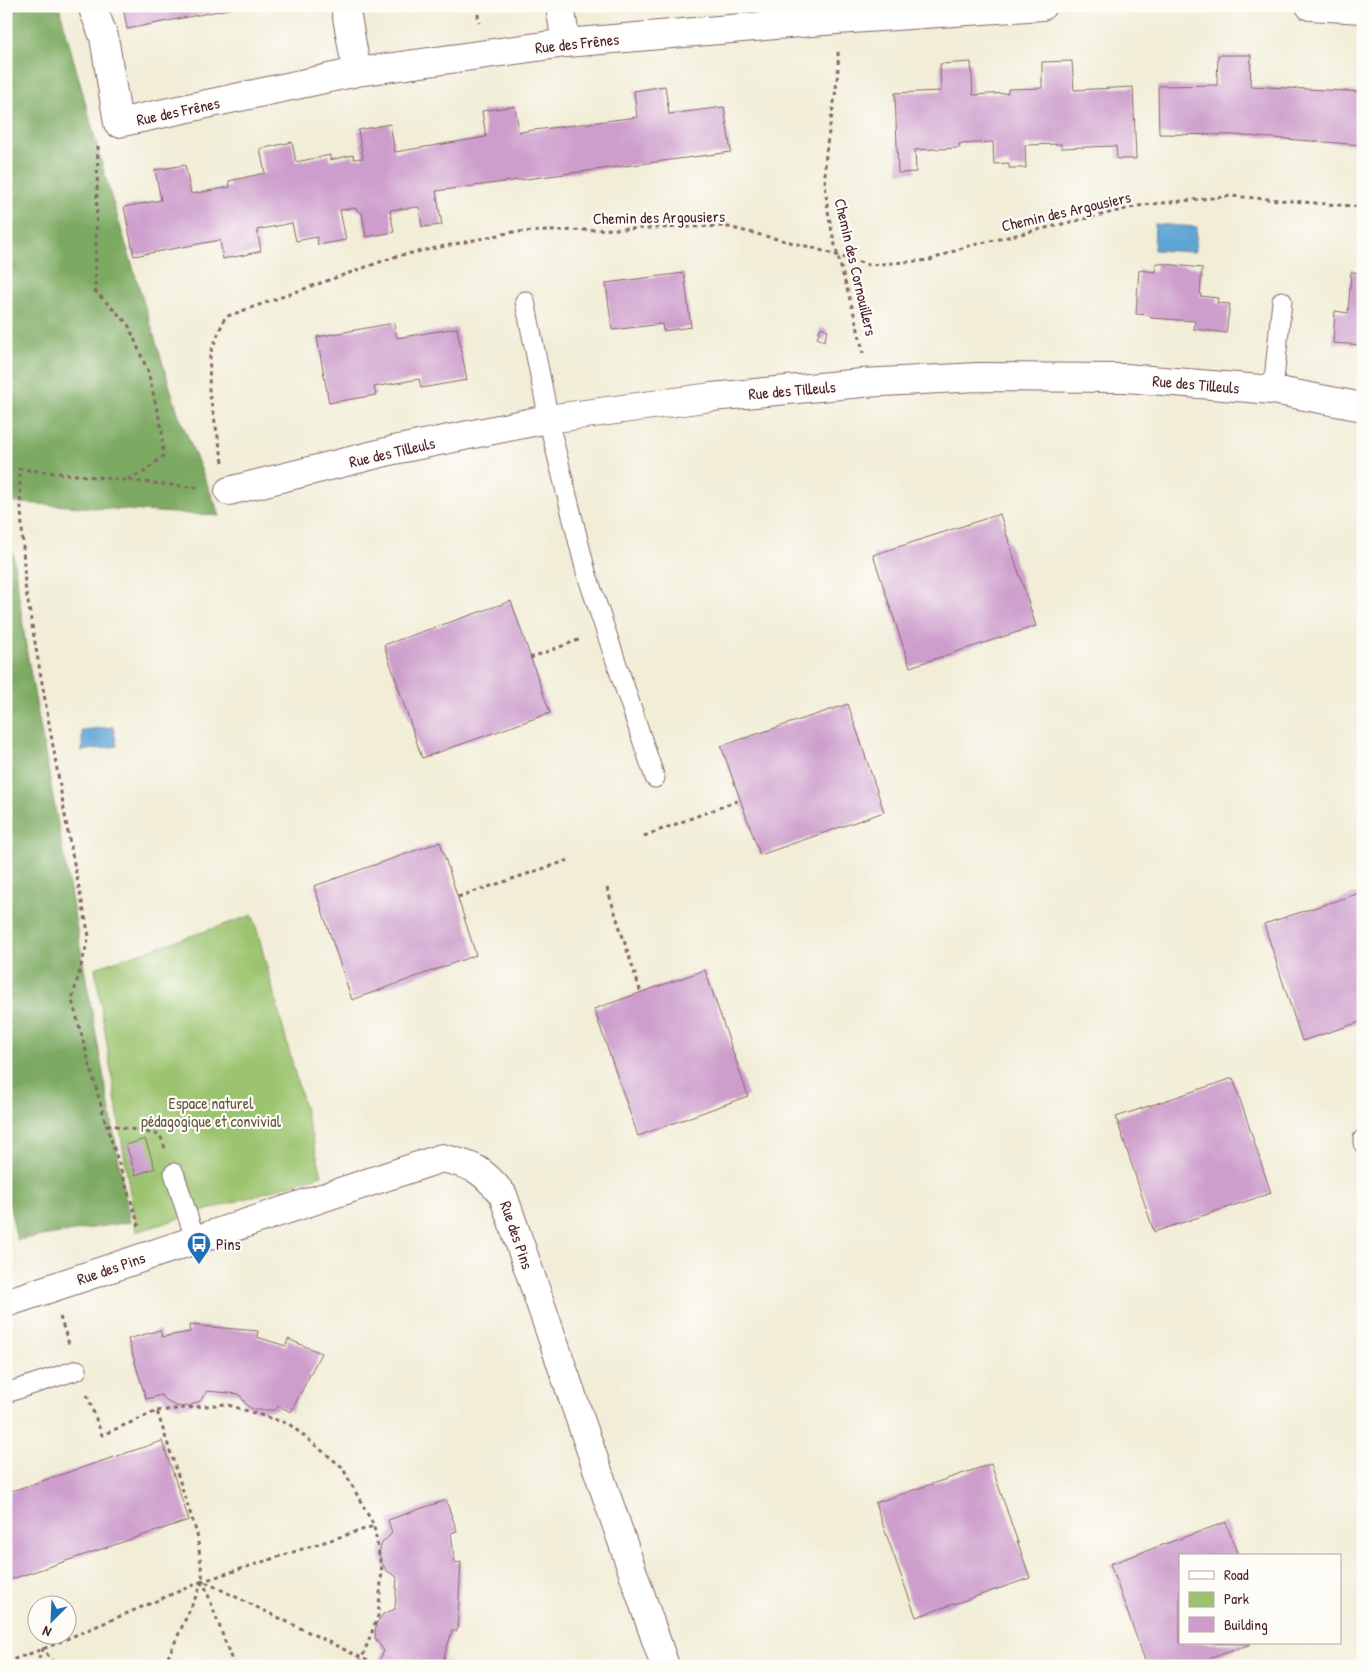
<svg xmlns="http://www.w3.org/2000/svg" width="1369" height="1672" viewBox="0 0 1369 1672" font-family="'Patrick Hand',sans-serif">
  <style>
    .green { fill: #9cc46f; stroke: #73724d }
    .forest { fill: #7daa62; stroke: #646446 }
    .water { fill: #5ea6d5; stroke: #546280 }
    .building { fill: #cd9dcc }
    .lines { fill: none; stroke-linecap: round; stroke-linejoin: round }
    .lane-casing { stroke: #846767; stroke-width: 21 }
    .street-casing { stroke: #846767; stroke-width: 30 }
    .path { stroke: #846767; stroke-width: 3; stroke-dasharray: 4 4; stroke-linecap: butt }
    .lane { stroke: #fff; stroke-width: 19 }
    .street { stroke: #fff; stroke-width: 28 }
    .labels { text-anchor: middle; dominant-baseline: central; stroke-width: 4.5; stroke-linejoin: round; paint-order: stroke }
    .street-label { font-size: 16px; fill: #4a1f2b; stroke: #fdfcf7 }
    .park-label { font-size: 16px; fill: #675943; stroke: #fdfcf7 }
    .poi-label { font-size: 16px; fill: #4a1f2b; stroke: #fdfcf7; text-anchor: start }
  </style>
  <rect width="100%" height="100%" fill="#fdfcf7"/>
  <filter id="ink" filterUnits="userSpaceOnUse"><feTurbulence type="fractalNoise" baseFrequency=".02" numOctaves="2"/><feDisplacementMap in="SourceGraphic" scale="10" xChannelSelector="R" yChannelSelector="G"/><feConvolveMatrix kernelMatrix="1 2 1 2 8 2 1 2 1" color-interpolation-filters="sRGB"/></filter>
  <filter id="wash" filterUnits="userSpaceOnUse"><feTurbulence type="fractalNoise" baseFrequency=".0096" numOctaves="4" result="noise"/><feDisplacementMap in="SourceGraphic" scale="20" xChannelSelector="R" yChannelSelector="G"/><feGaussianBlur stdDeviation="1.12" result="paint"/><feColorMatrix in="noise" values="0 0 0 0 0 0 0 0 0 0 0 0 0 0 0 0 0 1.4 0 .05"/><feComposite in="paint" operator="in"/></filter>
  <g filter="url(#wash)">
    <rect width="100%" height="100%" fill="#f1edd7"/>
    <path class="green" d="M253,915L322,1175L136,1232L95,968Z"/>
    <path class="forest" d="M6,6H59L110,193L178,413L220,516L6,502Z
      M6,505L27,653L130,1222L17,1240L6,1191Z"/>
    <path class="water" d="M1155,224L1197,227L1195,252L1154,250Z
      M113,727L117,746L82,751V730Z"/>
    <g id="blocks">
      <path class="building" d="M123,6H239V7L127,29Z
        M1218,55H1251L1250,86L1363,92V145L1233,135L1159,134L1158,86L1217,85Z
        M1072,61L1074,90L1133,87L1136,159H1117L1116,146L1061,148V144L1025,145L1026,168H1009V163L994,164L993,142L959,144V148L915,150L916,172L898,173L895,93L941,91L940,64L971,62L973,95L1008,93V89L1042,88V62Z
        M665,86L669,114L724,107L731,152L436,191L442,225L422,227L419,207L390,210L394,232L366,237L362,213L355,208L340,210L346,240L318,245L317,237L296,241L292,223L257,230L261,251L244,255L223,259L220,240L134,256L124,207L161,200L155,170L185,165L191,194L230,187L229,181L265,173L260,149L292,142L296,162L330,155V160L353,155L354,159L363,158L358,130L390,124L395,152L486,137L482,111L515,106L519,132L637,117L634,91Z
        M1156,263L1202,268L1200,296L1218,298L1217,303L1230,304L1226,333L1194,329L1195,321L1151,318L1149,315L1136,314L1139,270L1156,272Z
        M1351,272L1363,273V345L1333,343L1335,311L1348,313Z
        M684,273L691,327L663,331L662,324L612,330L606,283Z
        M394,323L397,338L457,328L467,380L421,388L419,379L374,387L376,395L329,403L317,337Z
        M821,327L828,330L824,341L817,338Z
        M1000,514L1036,626L910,667L873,555Z
        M511,601L550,713L422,758L384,645Z
        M848,704L884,812L760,855L721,746Z
        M440,842L476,955L352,1000L314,886Z
        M1363,892V1021L1302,1041L1264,924Z
        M705,970L748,1096L638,1136L594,1009Z
        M1233,1078L1271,1193L1154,1232L1116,1117Z
        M145,1139L155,1168L136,1175L126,1145Z
        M189,1325L258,1331L257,1337L286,1346L288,1339L321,1353L291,1412L279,1406L274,1410H255L247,1406L239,1394L207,1391L200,1401L189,1406L179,1407L169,1403L161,1395L146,1399L128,1339L160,1330L162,1337L190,1332Z
        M162,1441L189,1520L6,1581V1493Z
        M991,1464L1030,1578L916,1617L875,1503Z
        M446,1500L457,1531L451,1533L455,1563L461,1562L457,1631H452L443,1661L450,1662L449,1666H376L384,1651L375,1638L376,1624L383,1614L395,1609L397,1577L387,1571L381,1562L379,1552L382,1543L392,1533L388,1520Z
        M1226,1522L1238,1556H1180V1643L1251,1644L1188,1666H1147L1110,1564Z"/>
    </g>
  </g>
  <g filter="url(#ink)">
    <use href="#blocks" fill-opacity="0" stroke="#846767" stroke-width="1"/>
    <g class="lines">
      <defs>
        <path id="lane" d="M525,301L552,435L586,572L655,778
          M1273,390L1282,301
          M1363,1139V1143
          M174,1173L195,1239
          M6,1393L77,1370"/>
        <path id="street" d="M92,6L104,37L118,123L357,72L566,43L836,20L1042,6
          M345,6L357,72
          M560,6L566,43
          M1310,6L1363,9
          M229,491L394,450L548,419L712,397L862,383L979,377L1126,378L1273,390L1363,407
          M6,1303L442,1158C475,1166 482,1169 503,1195L665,1666"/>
      </defs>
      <use href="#lane" class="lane-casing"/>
      <use href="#street" class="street-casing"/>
      <path class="path" d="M477,6L479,23
        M838,52C840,92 825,133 825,173C825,235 852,293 863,353
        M98,146L95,291L128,324L148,372L162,430L163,456L144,472L126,480
        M223,462L209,392L210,354L225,317L397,256L513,232L724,226L810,247L869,265L930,260L965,247L1143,205L1231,196L1363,207
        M530,658L581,639
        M644,836L740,800
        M607,888L641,993
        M458,897L569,860
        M106,1124L139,1226
        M165,1148L160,1135L106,1124L72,1000L89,936L70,844L25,585L19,469L200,488
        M60,1317L69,1344
        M87,1395L102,1435L157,1411L197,1534L203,1581L164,1666
        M157,1411L225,1404L289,1424L342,1467L374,1526L382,1571L378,1616L362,1658L357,1666
        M6,1662L43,1649L203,1581L376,1665
        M35,1666L43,1649L56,1666
        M234,1666L203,1581L374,1526"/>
      <use href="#lane" class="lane"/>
      <use href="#street" class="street"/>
    </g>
  </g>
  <defs>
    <symbol id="bus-pin" viewBox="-11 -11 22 30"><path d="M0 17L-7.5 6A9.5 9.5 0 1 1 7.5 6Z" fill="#1f6fb2" stroke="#fdfcf7"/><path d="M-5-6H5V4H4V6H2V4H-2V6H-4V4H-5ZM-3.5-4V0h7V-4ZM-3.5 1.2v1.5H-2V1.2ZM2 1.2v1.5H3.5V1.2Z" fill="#fff"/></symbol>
  </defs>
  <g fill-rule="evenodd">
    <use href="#bus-pin" x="185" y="1230" width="28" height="38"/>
  </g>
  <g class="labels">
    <g class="street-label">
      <text transform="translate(577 43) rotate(-6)">Rue des Frênes</text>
      <text transform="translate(178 111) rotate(-12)">Rue des Frênes</text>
      <text transform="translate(1066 211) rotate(-13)">Chemin des Argousiers</text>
      <text transform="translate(659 217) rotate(-1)">Chemin des Argousiers</text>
      <text transform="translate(856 267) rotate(77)">Chemin des Cornouillers</text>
      <text transform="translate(1196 384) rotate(5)">Rue des Tilleuls</text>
      <text transform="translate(792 390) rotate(-5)">Rue des Tilleuls</text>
      <text transform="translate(392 452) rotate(-13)">Rue des Tilleuls</text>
      <text transform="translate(517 1235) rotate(71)">Rue des Pins</text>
      <text transform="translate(111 1268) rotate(-19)">Rue des Pins</text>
    </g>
    <g class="park-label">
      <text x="211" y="1103">Espace naturel<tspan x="211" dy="18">pédagogique et convivial</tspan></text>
    </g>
    <g class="poi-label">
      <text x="216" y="1244">Pins</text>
    </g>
  </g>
  <rect width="1369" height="1672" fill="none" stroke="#fdfcf7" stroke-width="25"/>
  <rect x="1179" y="1554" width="162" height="90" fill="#fdfcf7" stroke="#b5a4a5"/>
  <rect x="1189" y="1571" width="25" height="8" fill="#ffffff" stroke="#b5a4a5"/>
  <text x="1224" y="1580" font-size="15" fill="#4a1f2b">Road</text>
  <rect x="1189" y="1592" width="25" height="15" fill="#9cc46f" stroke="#b5a4a5"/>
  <text x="1224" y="1604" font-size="15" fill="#4a1f2b">Park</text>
  <rect x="1189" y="1617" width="25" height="15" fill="#cd9dcc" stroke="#b5a4a5"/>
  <text x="1224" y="1630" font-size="15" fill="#4a1f2b">Building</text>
  <g transform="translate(52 1620) rotate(204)"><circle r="24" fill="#fdfcf7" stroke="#b5a4a5"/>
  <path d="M0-4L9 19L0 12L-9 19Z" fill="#1f6fb2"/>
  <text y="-8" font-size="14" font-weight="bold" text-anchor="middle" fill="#4a1f2b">N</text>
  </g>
</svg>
